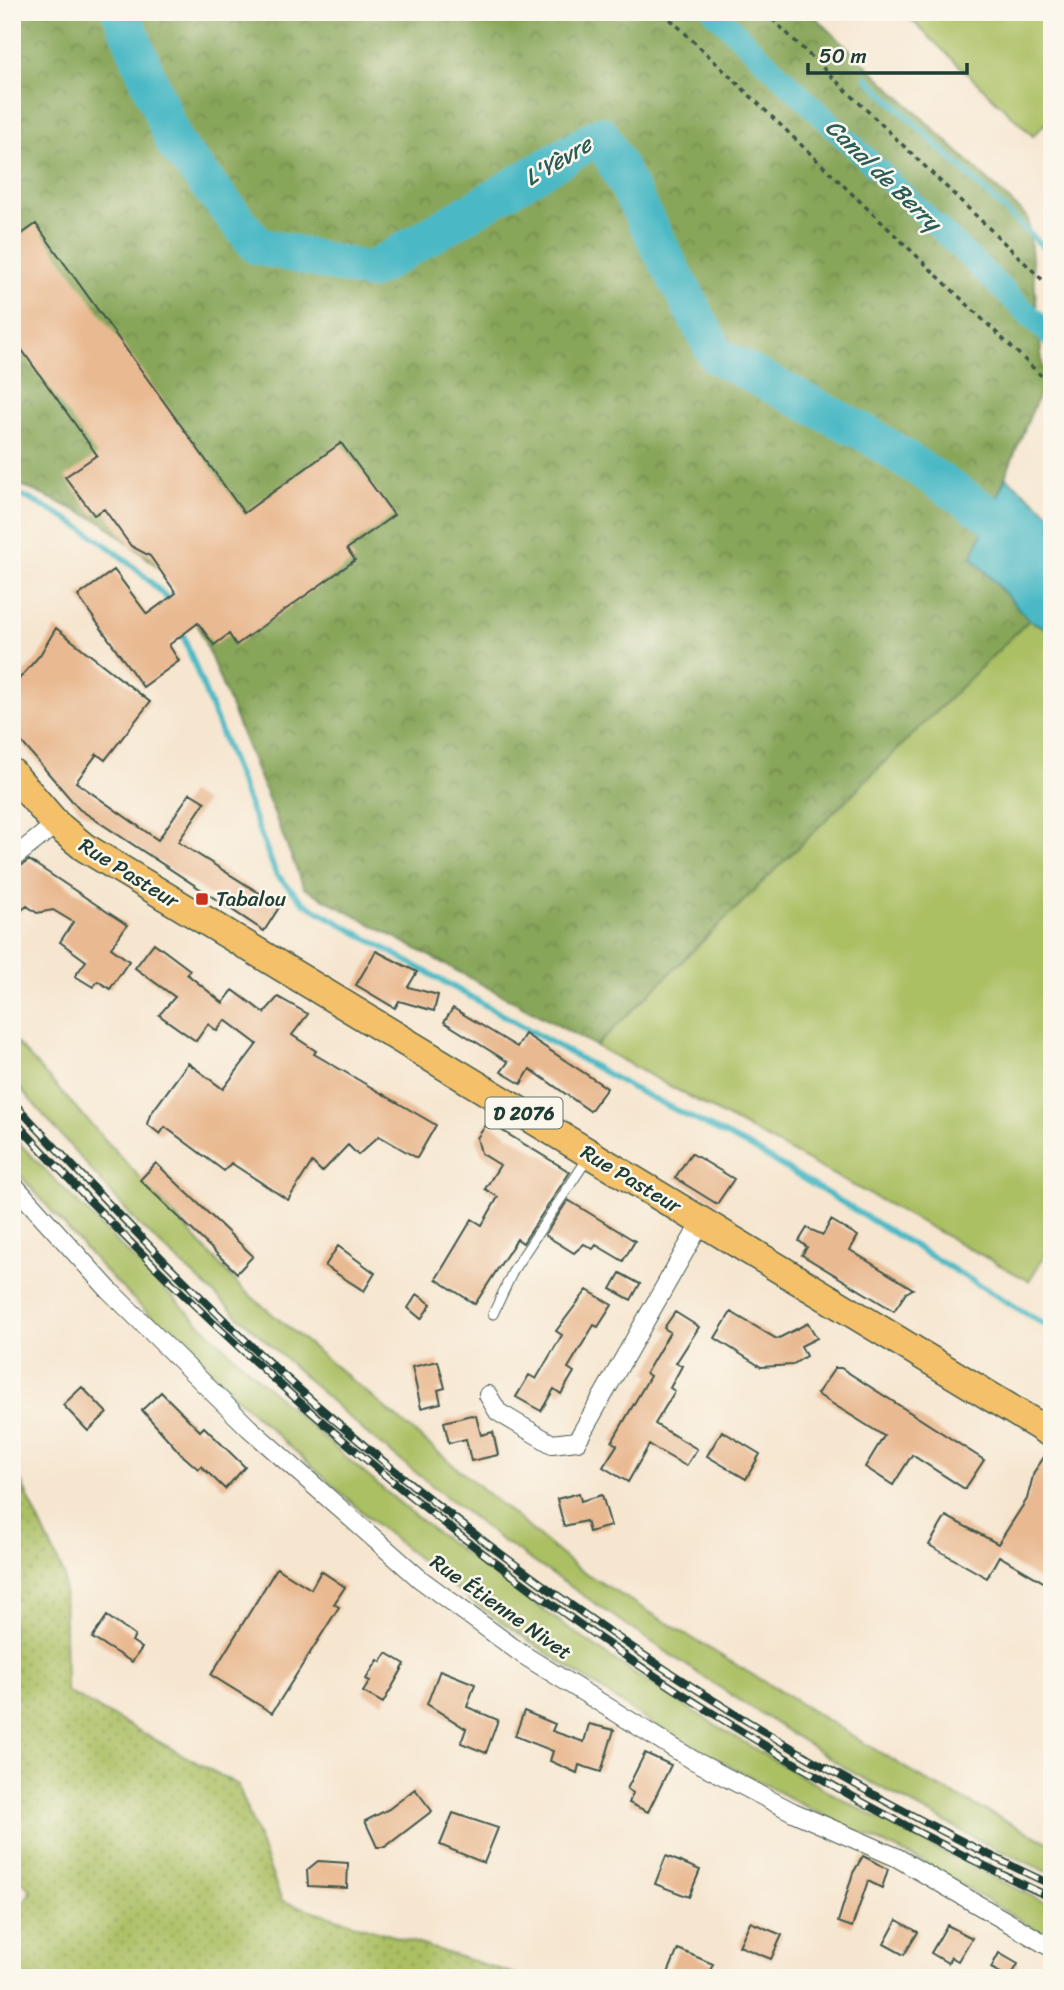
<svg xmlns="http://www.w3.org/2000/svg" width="1064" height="1990" viewBox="0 0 1064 1990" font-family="Sriracha,sans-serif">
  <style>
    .grass { fill: #abbf64; stroke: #657e4c; stroke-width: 2 }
    .forest { fill: url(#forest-crowns); stroke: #547247; stroke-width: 2 }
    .garden { fill: url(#garden-dots); stroke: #657e4c; stroke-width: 2 }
    .water { fill: #4bb9c5; stroke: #357b7c; stroke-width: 2 }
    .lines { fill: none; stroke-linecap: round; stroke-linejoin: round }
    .stream { stroke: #4bb9c5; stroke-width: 6 }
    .canal { stroke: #4bb9c5; stroke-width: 23 }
    .river { stroke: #4bb9c5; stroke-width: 38 }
    .building { fill: #e9b991 }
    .service-casing { stroke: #3f564b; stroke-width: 11 }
    .minor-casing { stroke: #3f564b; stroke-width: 20 }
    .primary-casing { stroke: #3f564b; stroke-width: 31 }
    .path { stroke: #3f564b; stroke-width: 3.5; stroke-dasharray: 5 5; stroke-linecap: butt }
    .service { stroke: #fff; stroke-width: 9 }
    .minor { stroke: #fff; stroke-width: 18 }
    .primary { stroke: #f4c16a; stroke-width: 28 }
    .rail-casing { stroke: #1f3d34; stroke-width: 8 }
    .rail { stroke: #fbf7ec; stroke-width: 5; stroke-dasharray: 16; stroke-linecap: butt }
    .poi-dot { fill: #c8321e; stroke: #fbf7ec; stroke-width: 2.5 }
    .labels { text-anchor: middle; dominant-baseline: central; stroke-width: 5; stroke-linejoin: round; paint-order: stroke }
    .shield { fill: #fbf7ec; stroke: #61756b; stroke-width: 2 }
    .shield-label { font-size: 19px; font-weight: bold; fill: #1f3d34 }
    .street-label { font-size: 21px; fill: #1f3d34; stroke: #fbf7ec }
    .poi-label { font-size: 21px; fill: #1f3d34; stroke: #fbf7ec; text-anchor: start }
    .water-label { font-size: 23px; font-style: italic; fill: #2a5c58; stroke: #fbf7ec }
  </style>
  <defs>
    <pattern id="forest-crowns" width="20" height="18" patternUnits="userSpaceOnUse" patternTransform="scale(1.75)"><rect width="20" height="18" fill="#88a65a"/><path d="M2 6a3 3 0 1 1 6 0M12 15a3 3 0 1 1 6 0" fill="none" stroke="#6f884b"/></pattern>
    <pattern id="garden-dots" width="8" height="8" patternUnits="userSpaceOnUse" patternTransform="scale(1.75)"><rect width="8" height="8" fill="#abbf64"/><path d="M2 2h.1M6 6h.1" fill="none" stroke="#8b9c53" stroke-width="1.8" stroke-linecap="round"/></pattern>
  </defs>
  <rect width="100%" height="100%" fill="#fbf7ec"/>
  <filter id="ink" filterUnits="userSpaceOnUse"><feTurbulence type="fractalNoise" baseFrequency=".0143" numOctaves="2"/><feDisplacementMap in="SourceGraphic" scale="14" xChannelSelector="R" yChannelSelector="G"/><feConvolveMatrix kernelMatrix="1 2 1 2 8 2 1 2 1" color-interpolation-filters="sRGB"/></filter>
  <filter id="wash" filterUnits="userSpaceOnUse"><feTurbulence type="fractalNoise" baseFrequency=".00686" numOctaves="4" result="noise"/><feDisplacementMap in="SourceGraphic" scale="28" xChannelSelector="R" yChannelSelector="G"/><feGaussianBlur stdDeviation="1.57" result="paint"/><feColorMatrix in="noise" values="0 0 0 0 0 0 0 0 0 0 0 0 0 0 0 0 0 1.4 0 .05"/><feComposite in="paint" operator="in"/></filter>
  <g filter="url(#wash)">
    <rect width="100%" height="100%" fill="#f6e6d0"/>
    <path class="grass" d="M903,12H1052V116L1033,136Z
      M1029,620L1052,631V1243L1029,1281L596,1046Z
      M12,1038L240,1287L577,1568L927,1781L1052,1844V1874L986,1844L850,1771L708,1680L497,1537L366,1433L138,1224L12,1079Z
      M12,1136C140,1267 270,1397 412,1513C445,1541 482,1565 517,1591C684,1714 863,1818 1052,1905V1939L923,1862L810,1809L652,1724L472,1602L371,1520L203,1368L102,1268L12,1166Z"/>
    <path class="forest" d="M12,12H810L1028,218L1044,382L972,557L1029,620L596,1046L304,888L182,586L102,522L12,481Z"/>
    <path class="garden" d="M12,1462L64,1575L66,1691L238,1785L282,1901L527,1978H12V1925L31,1890L12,1872Z"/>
    <path class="water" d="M1006,477L1052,515V631L1029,620L972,557Z"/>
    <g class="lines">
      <path class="stream" d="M866,77L1052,255
        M12,491C74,519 120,550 168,599
        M183,635L276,874L304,903L634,1089L752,1148L1052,1329"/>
      <path class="canal" d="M714,12L1052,337"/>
      <path class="river" d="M121,12L175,144L258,246L370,271L601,135L717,356L869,435L1052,556"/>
    </g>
    <g id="blocks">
      <path class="building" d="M36,224L244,513L341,443L394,515L347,549L355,560L236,645L229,634L214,645L198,623L169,645L179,661L143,687L78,596L114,570L147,614L176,593L150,556L131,546L104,509L94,515L65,477L97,455L12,336V241Z
        M56,628L150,702L105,760L97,754L76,782L158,840L190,793L205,802L178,842L280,906L264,931L79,809L12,731V687L40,655Z
        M29,860L127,925L111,948L129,961L110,989L98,981L93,987L75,976L86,961L60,942L73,922L53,910L37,913L27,906L12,917V873Z
        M154,943L190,970L187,974L223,1003L233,990L264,1013L278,997L308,1014L292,1035L316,1051L314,1054L436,1125L417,1158L379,1136L358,1155L348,1145L322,1172L312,1162L288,1200L231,1163L224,1171L165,1127L160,1134L147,1124L150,1115L188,1063L223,1089L257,1044L225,1020L217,1031L208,1024L196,1041L159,1015L175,997L135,968Z
        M376,951L417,972L408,987L438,995L434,1011L399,1001L395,1008L356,985Z
        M453,1008L517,1047L525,1034L607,1088L590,1111L530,1069L521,1084L501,1072L508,1062L444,1022Z
        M488,1122L570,1172L523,1243L517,1239L475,1304L436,1279L472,1219L482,1225L498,1197L485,1189L500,1165L481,1153L477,1138Z
        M691,1153L734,1179L717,1204L675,1178Z
        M156,1163L253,1256L237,1273L140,1180Z
        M568,1200L635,1241L623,1261L596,1245L593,1249L584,1244L574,1253L545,1235Z
        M831,1220L858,1236L850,1250L913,1289L906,1293L894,1311L802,1255L807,1247L799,1241L807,1228L823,1235Z
        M338,1246L375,1273L364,1291L325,1266Z
        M620,1273L640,1284L631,1300L611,1289Z
        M587,1290L612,1305L598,1327L594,1325L568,1368L574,1372L561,1394L554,1389L541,1411L516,1397L529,1375L536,1379L562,1335L556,1331Z
        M417,1294L431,1304L421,1319L408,1308Z
        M675,1312L699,1327L676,1363L682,1366L670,1388L675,1391L655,1424L697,1449L686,1466L649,1445L628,1482L603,1467L617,1445L612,1442L650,1376L646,1373L670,1332L664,1328Z
        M731,1312L777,1339L808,1323L817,1338L801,1346L806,1356L792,1365L761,1367L715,1338Z
        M438,1361L445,1388L438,1390L441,1403L421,1408L412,1367Z
        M835,1368H841L984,1460L965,1489L912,1455L893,1485L865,1467L884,1436L817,1394Z
        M82,1387L107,1413L88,1431L63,1405Z
        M161,1392L200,1431L204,1427L245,1467L225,1489L201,1466L198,1469L180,1453L142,1410Z
        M471,1415L476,1416L481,1435L493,1432L498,1455L471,1461L466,1439L449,1443L444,1422Z
        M722,1431L760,1454L746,1479L707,1456Z
        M1049,1450L1052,1451V1587L999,1556L987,1578L929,1545L946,1516L998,1544L1027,1499L1034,1472Z
        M579,1493L581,1501L602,1495L611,1526L589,1532L586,1521L564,1526L557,1499Z
        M277,1568L311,1589L321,1571L345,1587L334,1604L339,1607L272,1713L211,1675Z
        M107,1616L135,1636L132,1641L142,1648L132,1662L92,1638Z
        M387,1653L405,1664L383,1703L363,1692L370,1681L366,1679L378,1660L381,1662Z
        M440,1670L475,1684L467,1707L498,1720L486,1753L461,1743L466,1729L427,1704Z
        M524,1711L555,1724L552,1731L584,1742L589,1724L614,1730L601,1772L579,1765L577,1773L550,1761L553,1751L515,1736Z
        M645,1753L671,1765L648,1812L629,1803L633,1793L627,1789Z
        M415,1789L432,1811L385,1847H377L365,1821L389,1809Z
        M453,1813L498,1828L484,1863L440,1845Z
        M666,1856L700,1870L689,1897L655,1884Z
        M863,1856L888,1869L882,1888L868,1881L852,1927L838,1922L853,1873Z
        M318,1861L348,1863L347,1888L308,1886L307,1870Z
        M897,1920L918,1932L904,1955L884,1944Z
        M750,1922L782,1935L771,1959L739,1946Z
        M947,1925L972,1938L958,1961L951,1957L948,1963L931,1953Z
        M678,1949L713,1964L707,1978H678L668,1973Z
        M999,1953L1018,1964L1010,1978L991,1968Z"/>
    </g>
  </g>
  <g filter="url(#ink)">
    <use href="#blocks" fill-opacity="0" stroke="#3f564b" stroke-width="2"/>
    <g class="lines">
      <defs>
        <path id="service" d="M493,1314L514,1269L588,1158"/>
        <path id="minor" d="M12,859L56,824
          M12,1183L109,1290L249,1428L420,1579L522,1654L693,1760L793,1812L896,1857L1052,1948
          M488,1395L498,1412L552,1444L577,1441L702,1221"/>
        <path id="primary" d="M12,773L56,824L84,847L1052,1434"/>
      </defs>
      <use href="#service" class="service-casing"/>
      <use href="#minor" class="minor-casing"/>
      <use href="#primary" class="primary-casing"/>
      <path class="path" d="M663,12L1052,386
        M765,12L1052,289"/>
      <use href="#service" class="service"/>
      <use href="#minor" class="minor"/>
      <use href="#primary" class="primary"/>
      <defs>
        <path id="rail" d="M12,1101C93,1188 174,1274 261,1355C495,1569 764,1751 1052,1885
          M12,1118C310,1444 649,1712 1052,1898"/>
      </defs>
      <use href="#rail" class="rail-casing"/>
      <use href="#rail" class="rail"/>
    </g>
  </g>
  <rect class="poi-dot" x="195" y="892" width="14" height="14" rx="3.5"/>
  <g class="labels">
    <rect class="shield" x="485.5" y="1097.5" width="77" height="31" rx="5"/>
    <g class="shield-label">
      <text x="524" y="1113">D 2076</text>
    </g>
    <g class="street-label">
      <text transform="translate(129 873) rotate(32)">Rue Pasteur</text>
      <text transform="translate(631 1179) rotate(31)">Rue Pasteur</text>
      <text transform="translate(501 1607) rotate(35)">Rue Étienne Nivet</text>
    </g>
    <g class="poi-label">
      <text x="216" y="899">Tabalou</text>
    </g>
    <g class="water-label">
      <text transform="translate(558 161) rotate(-31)">L'Yèvre</text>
      <text transform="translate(883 175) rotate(44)">Canal de Berry</text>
    </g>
  </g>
  <rect width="1064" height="1990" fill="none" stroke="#fbf7ec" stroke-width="42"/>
  <path d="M808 63v10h159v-10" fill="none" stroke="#1f3d34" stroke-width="3.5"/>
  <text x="819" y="63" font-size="21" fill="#1f3d34" stroke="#fbf7ec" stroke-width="5" paint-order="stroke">50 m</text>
</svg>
